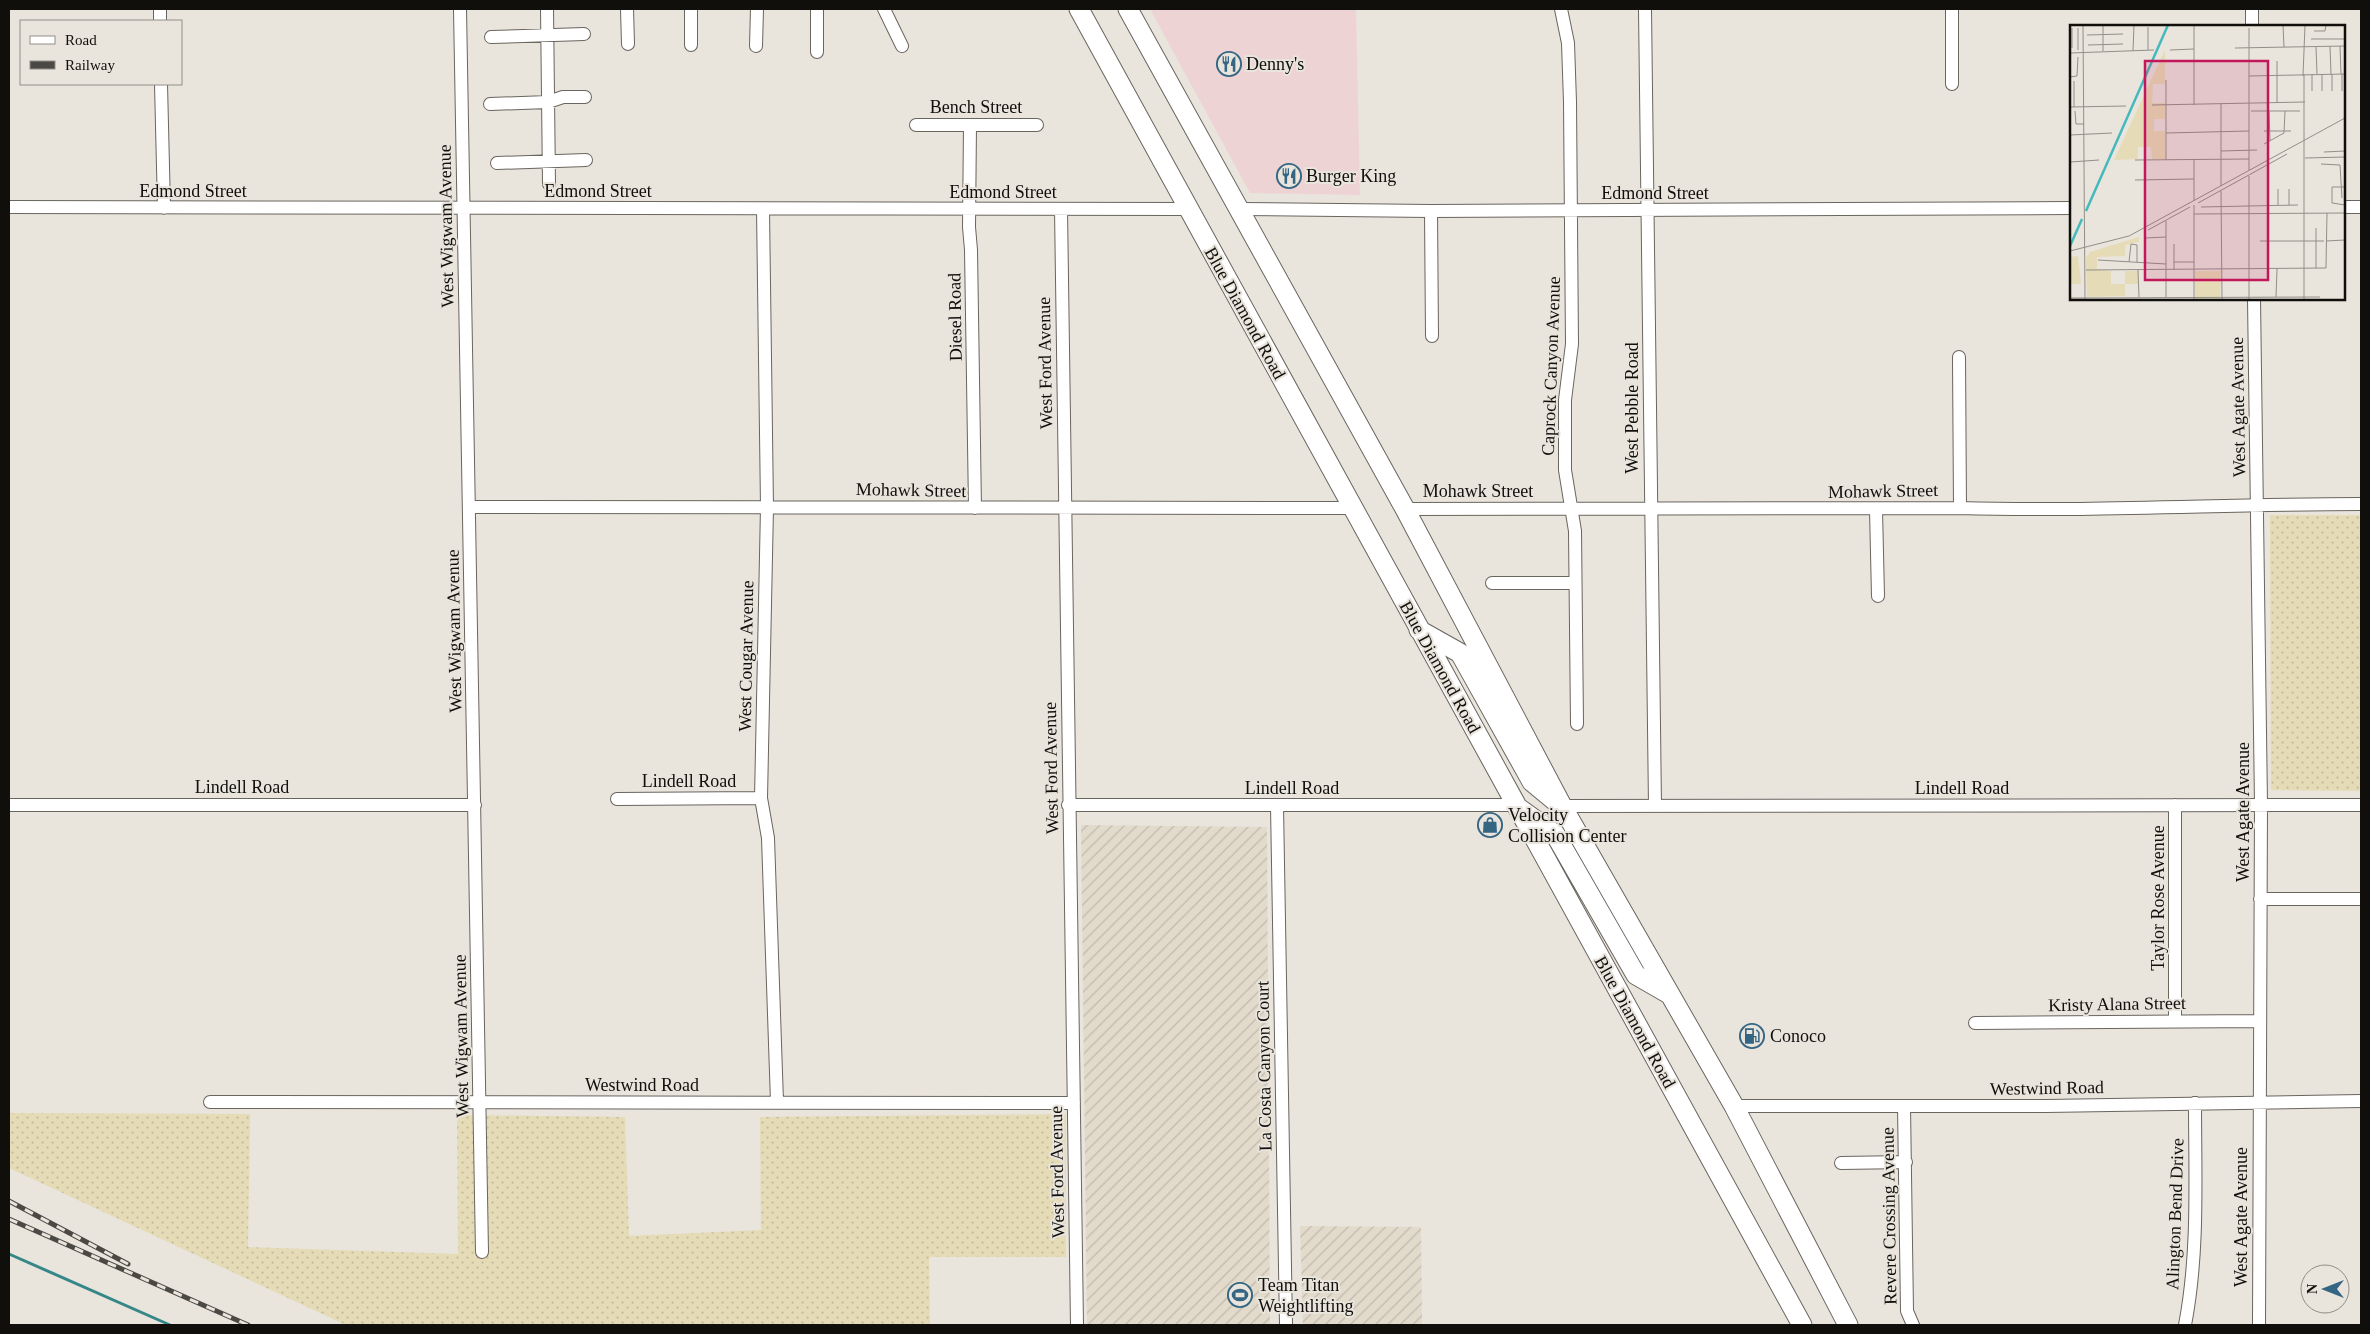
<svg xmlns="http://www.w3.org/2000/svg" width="2370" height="1334" viewBox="0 0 2370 1334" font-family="Georgia,serif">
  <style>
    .commercial { fill: #eed3d5 }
    .industrial { fill: url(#industrial-furrows) }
    .sand { fill: url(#sand-dots) }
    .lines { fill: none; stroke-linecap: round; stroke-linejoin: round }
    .stream { stroke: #358788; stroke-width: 3 }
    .minor-casing { stroke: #69655f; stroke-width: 14 }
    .highway-casing { stroke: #69655f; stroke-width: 21 }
    .minor { stroke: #fff; stroke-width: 12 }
    .highway { stroke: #fff; stroke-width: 19 }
    .rail-casing { stroke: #4b4944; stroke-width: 5 }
    .rail { stroke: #e9e4dc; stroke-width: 3; stroke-dasharray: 9; stroke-linecap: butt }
    .labels { text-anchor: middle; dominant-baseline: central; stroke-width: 4; stroke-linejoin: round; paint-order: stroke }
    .poi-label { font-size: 18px; fill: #100f0c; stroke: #e9e4dc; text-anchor: start }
    .street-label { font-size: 18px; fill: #100f0c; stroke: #e9e4dc }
    .inset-river { fill: none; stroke: #45babd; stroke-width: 2.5 }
    .inset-road { fill: none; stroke: #928f89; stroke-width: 1 }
    .view { fill: #c2185b; fill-opacity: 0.15; stroke: #c2185b; stroke-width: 2.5 }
    .inset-edge { fill: none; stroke: #100f0c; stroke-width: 2.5 }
  </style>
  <defs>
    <pattern id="industrial-furrows" width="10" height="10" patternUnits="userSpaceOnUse" patternTransform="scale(1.25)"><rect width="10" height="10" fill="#e2dacb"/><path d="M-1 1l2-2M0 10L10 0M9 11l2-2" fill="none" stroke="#c1baad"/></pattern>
    <pattern id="sand-dots" width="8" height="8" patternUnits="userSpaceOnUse" patternTransform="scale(1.25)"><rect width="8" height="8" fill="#e5dbb6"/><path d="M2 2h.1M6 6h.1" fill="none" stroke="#c3bb9b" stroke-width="1.8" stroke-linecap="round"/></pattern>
  </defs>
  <rect width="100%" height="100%" fill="#e9e4dc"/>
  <path class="commercial" d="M1150,9H1356L1360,195L1250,193Z"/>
  <path class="industrial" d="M1081,825L1267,827L1270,1325H1087Z
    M1300,1226L1421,1227L1422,1325H1303Z"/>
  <path class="sand" d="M2270,515H2361V791L2271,790Z
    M9,1113L250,1114L248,1247L458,1254L457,1115L625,1117L629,1236L761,1230L760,1117L1066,1114V1257H929L930,1325H346L9,1168Z"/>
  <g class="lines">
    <path class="stream" d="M9,1254L170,1325"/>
    <defs>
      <path id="minor" d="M160,9V21
        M460,9L482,1252
        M547,9L549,184
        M627,9L628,44
        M691,9V45
        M884,9L902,46
        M1561,9L1568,43L1570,102L1572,344L1565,400V470L1575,531L1577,724
        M1645,9L1655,806
        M1952,9V84
        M2252,9V26
        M491,37L584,34
        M756,46L757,9
        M817,52V9
        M161,84L164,208
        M490,104L548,102L563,97H585
        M916,125H1037
        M970,125L969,227L971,250L975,508
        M497,163L586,160
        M9,207L1188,209
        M2344,207H2361
        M763,209L767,507L761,798L768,838L777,1102
        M1061,209L1077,1325
        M1240,209L1431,211L2071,208
        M1431,211L1432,336
        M2254,299L2261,804L2259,1325
        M1959,357L1960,508
        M469,507L1352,508
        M1405,509L1960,508C2094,512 2227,504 2361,504
        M1876,510L1878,596
        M1492,583H1575
        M617,799L761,798
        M9,805H475
        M1068,805H1515
        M2175,805V1021
        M1277,806L1286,1325
        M1562,806L2361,805
        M2260,899H2361
        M1975,1023L2260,1021
        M210,1102L1074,1103
        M1734,1106H2046L2361,1101
        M1904,1106L1907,1311L1913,1325
        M1841,1163L1906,1162
        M2185,1325C2199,1252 2195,1177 2195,1103"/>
      <path id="highway" d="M1079,9L1802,1325
        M1128,9L1405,509L1562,806L1734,1106L1848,1325
        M1419,630L1460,653L1532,782L1555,801
        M1520,809L1555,834L1636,975L1669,994"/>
    </defs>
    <use href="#minor" class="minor-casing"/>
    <use href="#highway" class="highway-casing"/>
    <use href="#minor" class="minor"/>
    <use href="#highway" class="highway"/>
    <defs>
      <path id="rail" d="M9,1201L128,1264
        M9,1219L248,1325"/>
    </defs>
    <use href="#rail" class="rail-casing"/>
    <use href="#rail" class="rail"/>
  </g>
  <defs>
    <symbol id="restaurant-ring" viewBox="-11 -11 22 22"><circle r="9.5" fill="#e9e4dc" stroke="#346684" stroke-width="1.5"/><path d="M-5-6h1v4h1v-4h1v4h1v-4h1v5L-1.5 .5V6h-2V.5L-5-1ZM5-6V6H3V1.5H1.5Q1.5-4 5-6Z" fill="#346684"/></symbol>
    <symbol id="shop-ring" viewBox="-11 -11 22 22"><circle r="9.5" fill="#e9e4dc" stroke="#346684" stroke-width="1.5"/><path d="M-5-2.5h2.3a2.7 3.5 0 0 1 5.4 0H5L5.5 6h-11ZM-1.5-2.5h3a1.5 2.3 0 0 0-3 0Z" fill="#346684"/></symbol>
    <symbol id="fuel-ring" viewBox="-11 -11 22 22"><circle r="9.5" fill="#e9e4dc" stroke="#346684" stroke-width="1.5"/><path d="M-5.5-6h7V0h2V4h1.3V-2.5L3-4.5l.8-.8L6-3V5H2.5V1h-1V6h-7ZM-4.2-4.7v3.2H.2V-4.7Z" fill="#346684"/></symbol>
    <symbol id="stadium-ring" viewBox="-11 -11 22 22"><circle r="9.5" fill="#e9e4dc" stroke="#346684" stroke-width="1.5"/><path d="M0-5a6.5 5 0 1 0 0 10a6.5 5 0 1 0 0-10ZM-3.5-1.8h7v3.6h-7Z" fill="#346684"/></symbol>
  </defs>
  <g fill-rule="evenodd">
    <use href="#restaurant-ring" x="1215" y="50" width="28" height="28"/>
    <use href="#restaurant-ring" x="1275" y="162" width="28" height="28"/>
    <use href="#shop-ring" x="1476" y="811" width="28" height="28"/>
    <use href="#fuel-ring" x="1738" y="1022" width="28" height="28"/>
    <use href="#stadium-ring" x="1226" y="1281" width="28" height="28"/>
  </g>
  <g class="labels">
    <g class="poi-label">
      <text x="1246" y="64">Denny's</text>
      <text x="1306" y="176">Burger King</text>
      <text x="1508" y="815">Velocity<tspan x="1508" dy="21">Collision Center</tspan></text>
      <text x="1770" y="1036">Conoco</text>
      <text x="1258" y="1285">Team Titan<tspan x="1258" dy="21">Weightlifting</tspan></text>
    </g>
    <g class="street-label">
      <text x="976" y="107">Bench Street</text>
      <text x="193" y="191">Edmond Street</text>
      <text x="598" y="191">Edmond Street</text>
      <text x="1003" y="192">Edmond Street</text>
      <text x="1655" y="193">Edmond Street</text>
      <text transform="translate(446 226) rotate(-91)">West Wigwam Avenue</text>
      <text transform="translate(1245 313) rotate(61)">Blue Diamond Road</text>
      <text transform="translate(955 317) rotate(-91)">Diesel Road</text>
      <text transform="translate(1045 363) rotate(-91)">West Ford Avenue</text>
      <text transform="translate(1551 366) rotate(-88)">Caprock Canyon Avenue</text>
      <text transform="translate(2238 407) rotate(-91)">West Agate Avenue</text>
      <text transform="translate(1632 408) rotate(-90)">West Pebble Road</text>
      <text transform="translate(911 490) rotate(1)">Mohawk Street</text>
      <text x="1478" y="491">Mohawk Street</text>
      <text transform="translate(1883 491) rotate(-1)">Mohawk Street</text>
      <text transform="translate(454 631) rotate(-91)">West Wigwam Avenue</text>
      <text transform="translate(746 656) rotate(-89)">West Cougar Avenue</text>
      <text transform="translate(1440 667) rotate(61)">Blue Diamond Road</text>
      <text transform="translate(1051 768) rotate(-91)">West Ford Avenue</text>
      <text x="689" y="781">Lindell Road</text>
      <text x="242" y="787">Lindell Road</text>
      <text x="1292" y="788">Lindell Road</text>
      <text x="1962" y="788">Lindell Road</text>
      <text transform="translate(2243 812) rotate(-90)">West Agate Avenue</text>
      <text transform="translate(2158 898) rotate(-90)">Taylor Rose Avenue</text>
      <text transform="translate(2117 1004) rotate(-1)">Kristy Alana Street</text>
      <text transform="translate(1635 1022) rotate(61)">Blue Diamond Road</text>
      <text transform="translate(461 1036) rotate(-91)">West Wigwam Avenue</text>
      <text transform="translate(1264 1066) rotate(-91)">La Costa Canyon Court</text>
      <text x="642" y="1085">Westwind Road</text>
      <text transform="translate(2047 1088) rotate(-1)">Westwind Road</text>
      <text transform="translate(1057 1172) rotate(-91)">West Ford Avenue</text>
      <text transform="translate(2175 1214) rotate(-88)">Alington Bend Drive</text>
      <text transform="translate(1889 1216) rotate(-91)">Revere Crossing Avenue</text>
      <text transform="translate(2241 1217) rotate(-90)">West Agate Avenue</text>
    </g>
  </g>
  <g transform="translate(2070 25)">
    <rect width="275" height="275" fill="#e9e4dc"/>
    <path d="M95,25V59H83L82,78H95V94H84V106H95V134H82L81,122H68V134L44,135ZM69,212V217L55,220V231L27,232V244L41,246V259H55V246H68V259H55V271L17,272L16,233L20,227ZM8,231L11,259H0V232ZM125,246H151L150,275H125Z" fill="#e5dbb6"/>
    <path class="inset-river" d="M16,186L98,0M0,221L12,194"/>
    <path class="inset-road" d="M13,0L15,275M213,0L214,22M78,2V25M8,3V25M244,6H255L256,0M17,10L53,9M241,14H275M18,20L53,19M260,21L261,49M270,21L271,49M246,22L247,49M2,23V3M165,23L275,21M100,25L124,24M33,26V0M63,26L64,0M0,28L84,25M252,49V66M262,49V66M179,51L275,49M233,51L235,0M0,52L7,51L8,32M4,56V82M242,66V49M272,66V49M207,78V36M82,80L235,77M124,80V0M0,82L56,81M5,86L6,99H14M181,86H230M199,86L200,116M194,106H221M96,108L179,106M0,110L42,108M194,119L214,108L215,86M151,126L187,125M254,127L275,126M235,133L275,132M65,135L179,134M96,135V55M124,135V176M0,137L29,135M251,139L270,140L272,173M179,145V3M179,151V275M65,155L124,154M151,161V79M275,162H262V178L275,180M208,164V180M151,166L152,275M128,178L217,129M124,180V275M198,180V164M219,180V164M131,182L228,180M124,189L275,188M96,196V272M78,205L120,182M190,216H254M256,216L275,215M104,219V245M0,226L59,211L275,93M28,235L96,239M59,237L61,219L67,220V237M104,237H124M75,238V213L96,212M246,243V203M16,245L256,243L257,188M68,245L69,272M206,272L207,244M0,273L250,272M234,275V49"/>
    <path class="view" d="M75,36H198V255H75Z"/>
    <rect width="275" height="275" class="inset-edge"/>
  </g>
  <rect width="2370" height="1334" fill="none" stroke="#100f0c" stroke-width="20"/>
  <rect x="20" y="20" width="162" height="65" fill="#e9e4dc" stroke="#928f89"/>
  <rect x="30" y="36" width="25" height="8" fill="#ffffff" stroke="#928f89"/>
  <text x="65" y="45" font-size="15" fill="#100f0c">Road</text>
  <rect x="30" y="61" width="25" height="8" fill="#4b4944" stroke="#928f89"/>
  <text x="65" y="70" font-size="15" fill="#100f0c">Railway</text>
  <g transform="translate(2325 1289) rotate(270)"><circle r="24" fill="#e9e4dc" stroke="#928f89"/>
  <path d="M0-4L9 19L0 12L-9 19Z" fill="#346684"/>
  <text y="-8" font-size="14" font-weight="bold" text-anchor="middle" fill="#100f0c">N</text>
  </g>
</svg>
